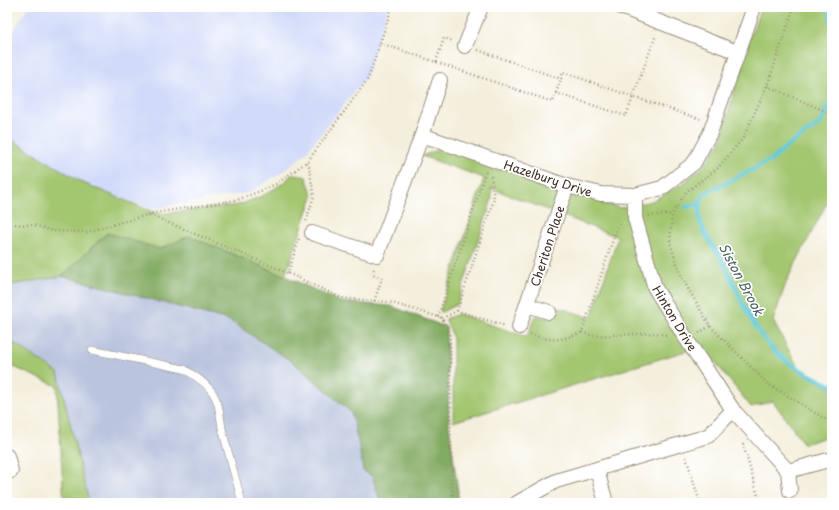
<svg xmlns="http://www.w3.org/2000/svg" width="839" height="510" viewBox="0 0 839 510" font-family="'Playpen Sans',sans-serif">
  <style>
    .built { fill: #d0daf9 }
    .industrial { fill: #bac4de }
    .green { fill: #a3c670; stroke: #6f7847 }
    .forest { fill: #82ab62; stroke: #5e6a40 }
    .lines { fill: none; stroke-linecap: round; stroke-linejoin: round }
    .stream { stroke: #5dc8d7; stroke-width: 4.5 }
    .service-casing { stroke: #988c7d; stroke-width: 8 }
    .minor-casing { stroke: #988c7d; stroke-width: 16 }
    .path { stroke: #988c7d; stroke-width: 2.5; stroke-dasharray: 1 3; stroke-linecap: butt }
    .service { stroke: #fff; stroke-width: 7 }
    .minor { stroke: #fff; stroke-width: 14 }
    .labels { text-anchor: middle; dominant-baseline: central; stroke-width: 3.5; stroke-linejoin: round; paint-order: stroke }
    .street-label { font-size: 12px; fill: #3b2a1e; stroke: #fff }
    .water-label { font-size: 13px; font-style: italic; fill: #47615f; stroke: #fff }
  </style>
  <rect width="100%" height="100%" fill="#fff"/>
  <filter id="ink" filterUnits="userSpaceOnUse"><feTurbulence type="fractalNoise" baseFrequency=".025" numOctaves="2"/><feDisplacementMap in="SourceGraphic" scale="8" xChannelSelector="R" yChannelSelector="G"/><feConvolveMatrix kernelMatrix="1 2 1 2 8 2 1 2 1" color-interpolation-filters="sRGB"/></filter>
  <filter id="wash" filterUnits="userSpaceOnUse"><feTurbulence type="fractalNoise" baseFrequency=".012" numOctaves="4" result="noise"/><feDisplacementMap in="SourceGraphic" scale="16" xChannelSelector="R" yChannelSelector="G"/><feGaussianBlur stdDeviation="0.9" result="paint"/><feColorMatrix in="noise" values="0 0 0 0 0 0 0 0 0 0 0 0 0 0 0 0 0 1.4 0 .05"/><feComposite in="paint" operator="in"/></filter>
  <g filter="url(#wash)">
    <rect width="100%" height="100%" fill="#f4efdc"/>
    <path class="built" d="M28,7H388L366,77L305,154L281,173L248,193L150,209L83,183L7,137V42Z"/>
    <path class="industrial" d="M62,276L229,320L294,363L351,412L359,446L363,471L372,476L381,503H89L58,373L9,340L11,285Z"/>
    <path class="green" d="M761,7H832V193L787,280L773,321L800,371L832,389V435L804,444L773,401L751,407L702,346L453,422V340L451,332L446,321L447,318L459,314L527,337L535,316L548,318L552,305L591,318L618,237L491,188L492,199L457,304L442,312L440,311L484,178L422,156L443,148L620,208L652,201L681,185L704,166L721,141L744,54Z
      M7,137L83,183L158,214L239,205L264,195L285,182L291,175H300L306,177L313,196L285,276L189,236L160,249L107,233L62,276L11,285L9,340L58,373L89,503H64L57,386L7,364Z"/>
    <path class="forest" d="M107,233L160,249L189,236L285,276L341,302L391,306L446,327L449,425L458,492V503H381L372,476L363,471L359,446L351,412L294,363L229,320L62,276Z"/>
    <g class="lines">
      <path class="stream" d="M829,7L832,26
        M832,96L821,123L787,146L773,159L704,194C699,203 698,210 700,220C703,236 716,248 723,262C739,293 748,323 773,349C789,366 811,376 832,386
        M686,207L699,203"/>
    </g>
  </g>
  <g filter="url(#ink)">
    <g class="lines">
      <defs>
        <path id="service" d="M92,350L184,369C195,376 208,384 214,395C220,405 220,417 222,428C228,453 236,478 242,503"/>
        <path id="minor" d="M621,7L737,52
          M465,46L481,7
          M422,135L440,80
          M635,195V218L655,288L687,340L733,410L788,471L790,491
          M312,233L377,255L422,135L567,186L601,194L635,195L662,188L694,163L710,133L754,7
          M527,305L549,312
          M519,327L567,186
          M7,456L11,471
          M597,470L606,503
          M788,471L832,459
          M517,503L556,481L708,436L733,410"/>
      </defs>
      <use href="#service" class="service-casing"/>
      <use href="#minor" class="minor-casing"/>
      <path class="path" d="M794,7L767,86L743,138L718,168L686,192L672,214L670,243L682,278L710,326L768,384L832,423
        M380,43L553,102L556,93L626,116L633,97L700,119
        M478,50L561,79L563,72L633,97L656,35
        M436,62L444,38L453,41
        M767,86L832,114
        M556,93L561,79
        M150,215L288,273
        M649,216L672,214
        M306,221L314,196L308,161
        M7,224L33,225L54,231L87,232L154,213L237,200L258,192L276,184L308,161L368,79L392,7
        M299,239L288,273L341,298L389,302L442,318L450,334L451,483L454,503
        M374,269L372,275L382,278L374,302
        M457,311L492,205L494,199L491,174
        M438,317L486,171
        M442,318L457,311L506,326
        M582,332L593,336L656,333L667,335
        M699,333L710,326
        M530,334C553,342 560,341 582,332L617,228L621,222
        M743,444L760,503
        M686,457L700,503"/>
      <use href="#service" class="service"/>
      <use href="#minor" class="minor"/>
    </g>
  </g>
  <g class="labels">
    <g class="street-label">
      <text transform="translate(548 178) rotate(18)">Hazelbury Drive</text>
      <text transform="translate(547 246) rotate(-72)">Cheriton Place</text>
      <text transform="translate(675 318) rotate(59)">Hinton Drive</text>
    </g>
    <g class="water-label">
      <text transform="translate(742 279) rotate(62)">Siston Brook</text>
    </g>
  </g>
  <rect width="839" height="510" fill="none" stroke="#fff" stroke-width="24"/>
</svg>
